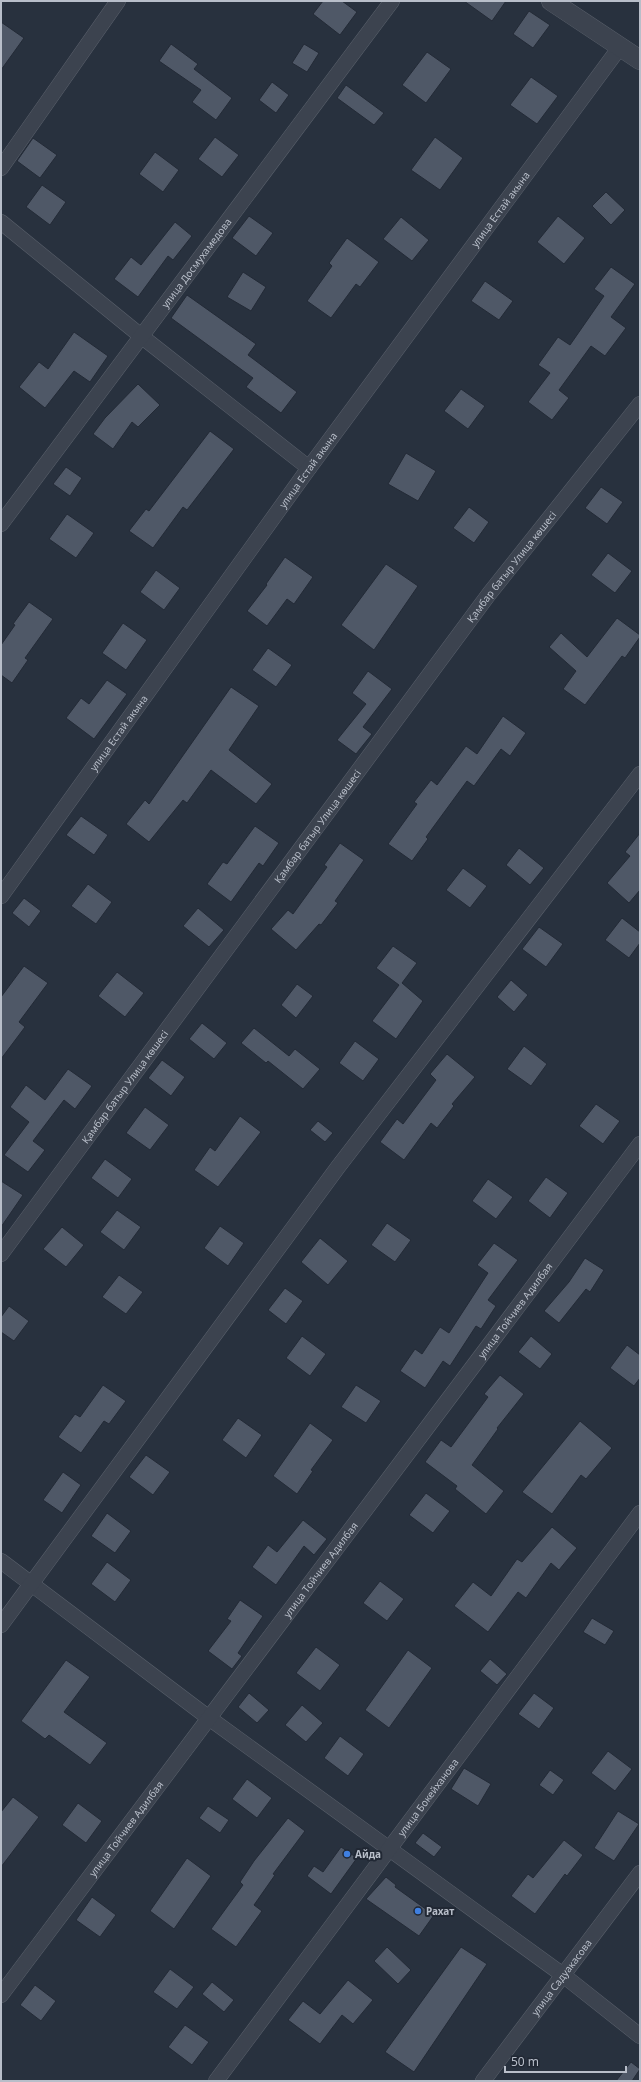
<svg xmlns="http://www.w3.org/2000/svg" width="641" height="2082" viewBox="0 0 641 2082" font-family="'Noto Sans',sans-serif">
  <style>
    .building { fill: #4f5867; stroke: #232a36 }
    .lines { fill: none; stroke-linecap: round; stroke-linejoin: round }
    .minor-casing { stroke: #5a616c; stroke-width: 16 }
    .tertiary-casing { stroke: #5a616c; stroke-width: 20 }
    .minor { stroke: #3c434f; stroke-width: 15 }
    .tertiary { stroke: #3c434f; stroke-width: 19 }
    .shop-dot { fill: #3f7fe0; stroke: #212834; stroke-width: 1.5 }
    .labels { text-anchor: middle; dominant-baseline: central; stroke-width: 4; stroke-linejoin: round; paint-order: stroke }
    .street-label { font-size: 10px; fill: #b8bec9; stroke: #212834 }
    .poi-label { font-size: 10px; font-weight: bold; fill: #b8bec9; stroke: #212834; text-anchor: start }
  </style>
  <rect width="100%" height="100%" fill="#28313e"/>
  <path class="building" d="M323,1H342L357,12L340,35L313,14Z
    M464,1H506L492,21Z
    M529,11L550,25L533,48L513,34Z
    M1,22L24,38L1,70Z
    M171,44L198,64L194,69L232,98L216,120L192,102L201,90L159,61Z
    M304,44L319,53L307,72L292,63Z
    M427,52L451,69L426,103L402,85Z
    M531,77L558,96L537,124L510,105Z
    M272,82L289,95L276,113L259,100Z
    M346,85L384,113L374,125L337,98Z
    M215,137L239,155L222,177L198,159Z
    M435,137L463,158L440,190L411,170Z
    M33,138L57,155L40,178L17,161Z
    M155,152L179,170L163,192L139,174Z
    M42,185L66,202L50,225L26,207Z
    M606,192L625,210L611,225L592,206Z
    M249,216L273,233L256,256L232,238Z
    M558,216L585,238L564,264L537,242Z
    M401,217L429,240L412,261L383,239Z
    M175,222L192,236L173,260L168,256L138,297L114,279L131,257L141,265Z
    M347,238L379,262L360,287L356,284L331,318L307,301L332,266L329,263Z
    M611,267L635,284L611,317L626,328L605,356L591,346L559,390L569,398L552,420L528,402L550,373L538,365L558,337L570,345L604,296L594,289Z
    M243,272L266,287L251,311L227,297Z
    M485,281L513,301L499,320L471,301Z
    M187,295L256,344L248,355L297,392L281,413L246,387L253,378L171,318Z
    M74,332L108,356L90,382L74,371L45,408L19,387L39,362L48,369Z
    M138,384L160,405L138,427L132,422L113,449L93,434L105,418Z
    M461,389L485,406L468,429L444,411Z
    M210,431L234,449L187,510L183,507L153,548L129,531L146,509L149,511Z
    M406,453L436,471L418,501L388,484Z
    M66,467L82,478L70,496L53,484Z
    M601,487L623,502L607,524L585,508Z
    M469,507L489,522L474,543L453,528Z
    M67,514L94,533L76,558L49,539Z
    M608,553L632,571L615,593L591,575Z
    M285,557L313,577L294,604L287,599L267,626L247,611L267,585L266,584Z
    M386,564L418,586L374,650L341,625Z
    M156,570L180,588L164,610L140,592Z
    M29,602L53,619L25,658L28,660L12,683L1,675V645L15,625L13,624Z
    M617,618L640,635V637L625,658L622,656L585,705L563,689L576,671L549,647L561,633L587,657Z
    M123,623L147,640L126,670L102,653Z
    M268,648L292,665L276,687L252,670Z
    M368,671L392,689L363,727L372,734L356,754L337,740L366,704L352,693Z
    M107,680L127,694L94,739L66,718L81,698L89,704Z
    M231,687L259,706L229,750L272,784L256,804L211,770L187,803L183,800L149,842L126,824L145,800L149,804Z
    M503,716L526,733L510,756L501,749L474,786L467,781L426,837L428,839L412,861L388,844L417,804L414,802L431,780L437,785L466,746L477,754Z
    M81,816L108,835L94,855L66,835Z
    M255,826L279,843L263,866L259,863L231,902L207,884L223,862L227,864Z
    M640,833V890L629,903L607,883L630,856L625,852Z
    M340,843L364,860L335,901L338,903L321,925L319,924L296,950L271,929L288,910L293,914L327,867L324,865Z
    M519,848L544,868L530,885L506,865Z
    M463,868L487,886L470,908L446,890Z
    M88,884L112,902L96,924L71,906Z
    M24,898L41,911L29,927L12,913Z
    M198,908L224,930L209,947L183,926Z
    M622,918L640,932V943L629,958L605,940Z
    M539,927L563,944L546,967L522,949Z
    M393,946L417,963L402,983L423,1001L396,1039L372,1021L399,985L376,968Z
    M24,966L48,983L19,1022L25,1027L1,1059V997Z
    M117,972L144,993L125,1017L98,996Z
    M511,980L528,995L514,1012L497,997Z
    M297,984L313,996L296,1018L281,1005Z
    M202,1023L227,1043L214,1059L189,1039Z
    M254,1028L289,1056L295,1049L320,1069L303,1089L268,1061L266,1063L241,1043Z
    M355,1041L379,1059L363,1081L339,1063Z
    M524,1046L547,1064L531,1086L507,1069Z
    M447,1054L475,1077L452,1104L454,1106L437,1128L431,1123L404,1160L380,1142L397,1119L403,1124L436,1080L430,1074Z
    M162,1060L185,1077L171,1096L148,1078Z
    M68,1069L92,1086L75,1109L64,1100L33,1141L45,1150L28,1172L4,1155L29,1122L10,1107L26,1085L45,1100Z
    M596,1104L620,1121L603,1144L579,1126Z
    M145,1107L169,1125L150,1150L126,1133Z
    M240,1116L261,1132L218,1187L194,1170L210,1147L215,1151Z
    M318,1121L333,1133L325,1142L310,1130Z
    M105,1159L132,1179L118,1198L91,1178Z
    M546,1177L568,1193L550,1218L528,1201Z
    M488,1179L513,1197L496,1219L472,1201Z
    M1,1181L23,1195L1,1227Z
    M117,1210L141,1227L124,1250L100,1232Z
    M387,1223L411,1240L395,1262L371,1245Z
    M220,1226L244,1243L228,1266L204,1248Z
    M62,1227L84,1245L66,1267L43,1249Z
    M320,1238L348,1261L328,1285L301,1262Z
    M494,1243L518,1260L488,1300L496,1306L481,1329L476,1326L450,1366L443,1361L425,1388L400,1371L415,1349L422,1354L440,1327L449,1333L488,1273L477,1265Z
    M585,1258L604,1270L590,1292L586,1289L559,1323L544,1311L569,1282Z
    M119,1275L143,1292L126,1314L102,1297Z
    M285,1288L303,1301L286,1324L268,1310Z
    M9,1306L29,1321L14,1341L1,1332V1317Z
    M302,1336L326,1354L310,1376L286,1358Z
    M531,1336L552,1354L540,1369L518,1352Z
    M627,1345L640,1355V1378L634,1386L610,1368Z
    M500,1375L524,1394L497,1428L498,1429L472,1465L504,1491L486,1514L455,1489L457,1486L425,1462L441,1440L451,1447L488,1397L484,1394Z
    M103,1385L126,1401L109,1424L104,1421L81,1453L58,1437L75,1414L80,1417Z
    M356,1385L381,1401L366,1423L341,1407Z
    M238,1418L262,1435L246,1458L222,1440Z
    M580,1421L612,1448L586,1479L581,1475L552,1514L522,1492Z
    M310,1423L333,1440L311,1470L313,1471L297,1494L273,1476Z
    M146,1455L170,1472L153,1495L129,1477Z
    M63,1472L81,1485L62,1513L43,1500Z
    M426,1493L450,1511L433,1533L409,1515Z
    M107,1513L131,1531L115,1553L91,1536Z
    M303,1520L327,1539L314,1555L304,1546L276,1585L252,1567L268,1545L277,1552Z
    M552,1527L577,1548L559,1570L551,1563L526,1598L518,1592L488,1632L454,1606L473,1582L491,1596L517,1559L522,1562Z
    M107,1562L131,1580L115,1602L91,1584Z
    M380,1581L404,1599L387,1621L363,1603Z
    M240,1600L263,1616L238,1653L242,1656L232,1669L208,1651L231,1621L227,1619Z
    M592,1618L614,1631L605,1645L583,1632Z
    M316,1647L340,1665L320,1691L296,1673Z
    M408,1650L432,1668L389,1728L365,1710Z
    M490,1659L507,1674L497,1685L480,1671Z
    M66,1660L90,1677L64,1712L107,1743L90,1765L49,1735L45,1739L21,1721Z
    M249,1693L269,1710L257,1723L238,1707Z
    M534,1693L554,1708L539,1729L518,1714Z
    M302,1705L323,1723L306,1742L285,1725Z
    M340,1736L364,1754L348,1776L324,1758Z
    M608,1751L632,1769L615,1791L591,1773Z
    M464,1768L491,1784L478,1806L451,1789Z
    M550,1770L564,1780L553,1795L539,1785Z
    M247,1779L272,1798L257,1818L232,1799Z
    M13,1797L39,1817L1,1867V1812Z
    M78,1803L102,1821L86,1843L62,1825Z
    M208,1806L229,1820L220,1833L199,1818Z
    M618,1811L639,1824L614,1861L594,1848Z
    M288,1818L305,1831L273,1874L275,1875L254,1905L262,1911L236,1947L211,1929L243,1885L240,1882L254,1861Z
    M423,1833L442,1847L434,1857L415,1843Z
    M564,1840L583,1855L567,1876L565,1874L535,1914L511,1896L528,1874L533,1878Z
    M341,1847L357,1858L331,1894L307,1876L314,1866L323,1872Z
    M187,1858L211,1876L174,1929L150,1911Z
    M386,1877L396,1885L395,1887L434,1915L419,1936L366,1899Z
    M92,1897L116,1915L100,1937L76,1920Z
    M387,1947L411,1970L398,1984L374,1961Z
    M461,1947L487,1964L414,2072L385,2052Z
    M170,1969L194,1987L177,2009L153,1992Z
    M348,1980L373,2000L353,2024L342,2015L320,2044L288,2020L303,2001L320,2014Z
    M212,1982L234,2000L224,2012L202,1994Z
    M35,1985L56,2001L41,2021L20,2005Z
    M185,2025L209,2042L192,2065L168,2047Z
    M631,2062L640,2069L632,2081H616Z"/>
  <g class="lines">
    <defs>
      <g id="minor">
        <path d="M1,168L118,1"/>
        <path d="M1,222L141,336L309,468"/>
        <path id="s1" d="M1,524L392,1"/>
        <path id="s2" d="M1,896L309,468L620,47"/>
        <path id="s3" d="M1,1254L489,594L640,404"/>
        <path d="M1,1561L209,1718L563,1975L640,2036"/>
        <path d="M1,1625L338,1167L640,774"/>
        <path id="s4" d="M1,1995L640,1144"/>
        <path id="s5" d="M216,2081L640,1513"/>
        <path id="s6" d="M483,2081L640,1873"/>
      </g>
      <path id="tertiary" d="M551,1L640,60"/>
    </defs>
    <use href="#minor" class="minor-casing"/>
    <use href="#tertiary" class="tertiary-casing"/>
    <use href="#minor" class="minor"/>
    <use href="#tertiary" class="tertiary"/>
  </g>
  <g class="shop-dot">
    <circle cx="347" cy="1854" r="4"/>
    <circle cx="418" cy="1911" r="4"/>
  </g>
  <g class="labels">
    <g class="street-label">
      <text stroke="none"><textPath href="#s2" startOffset="849">улица Естай акына</textPath></text>
      <text stroke="none"><textPath href="#s1" startOffset="326">улица Досмухамедова</textPath></text>
      <text stroke="none"><textPath href="#s2" startOffset="525">улица Естай акына</textPath></text>
      <text stroke="none"><textPath href="#s3" startOffset="856">Қамбар батыр Улица көшесі</textPath></text>
      <text stroke="none"><textPath href="#s2" startOffset="201">улица Естай акына</textPath></text>
      <text stroke="none"><textPath href="#s3" startOffset="532">Қамбар батыр Улица көшесі</textPath></text>
      <text stroke="none"><textPath href="#s3" startOffset="208">Қамбар батыр Улица көшесі</textPath></text>
      <text stroke="none"><textPath href="#s4" startOffset="856">улица Тойчиев Адилбая</textPath></text>
      <text stroke="none"><textPath href="#s4" startOffset="532">улица Тойчиев Адилбая</textPath></text>
      <text stroke="none"><textPath href="#s5" startOffset="354">улица Бокейханова</textPath></text>
      <text stroke="none"><textPath href="#s4" startOffset="208">улица Тойчиев Адилбая</textPath></text>
      <text stroke="none"><textPath href="#s6" startOffset="130">улица Садуакасова</textPath></text>
    </g>
    <g class="poi-label">
      <text x="355" y="1854">Айда</text>
      <text x="426" y="1911">Рахат</text>
    </g>
  </g>
  <rect width="641" height="2082" fill="none" stroke="#b8bec9" stroke-width="4"/>
  <path d="M505 2066v6h121v-6" fill="none" stroke="#b8bec9" stroke-width="2"/>
  <text x="511" y="2066" font-size="12" fill="#b8bec9" stroke="#212834" stroke-width="3" paint-order="stroke">50 m</text>
</svg>
